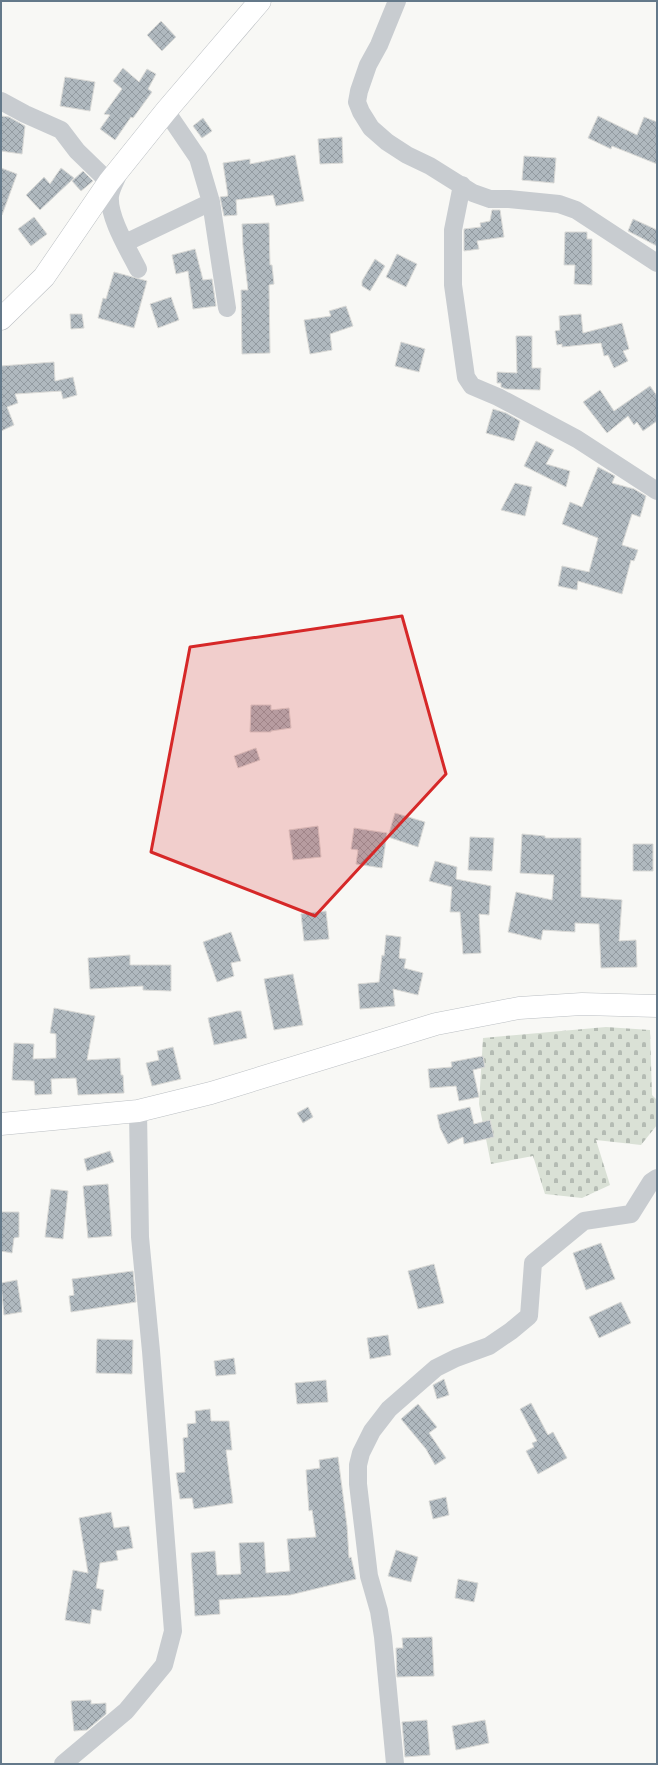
<svg xmlns="http://www.w3.org/2000/svg" width="658" height="1765" viewBox="0 0 658 1765" font-family="'Varela Round',sans-serif">
  <style>
    .cemetery { fill: url(#cemetery-stones) }
    .building { fill: url(#building-cross-hatch); stroke: #dadad7 }
    .lines { fill: none; stroke-linecap: round; stroke-linejoin: round }
    .major-casing { stroke: #bbbfc3; stroke-width: 23 }
    .minor { stroke: #c8ccd0; stroke-width: 18 }
    .major { stroke: #fff; stroke-width: 22 }
    .marked { fill: #d62828; fill-opacity: 0.2; stroke: #d62828; stroke-width: 3; stroke-linejoin: round }
  </style>
  <defs>
    <pattern id="cemetery-stones" width="16" height="16" patternUnits="userSpaceOnUse"><rect width="16" height="16" fill="#dae1d6"/><path d="M2 7V4a2 2 0 0 1 4 0v3zM10 15v-3a2 2 0 0 1 4 0v3z" fill="#b4bbb3"/></pattern>
    <pattern id="building-cross-hatch" width="8" height="8" patternUnits="userSpaceOnUse"><rect width="8" height="8" fill="#b0b9bf"/><path d="M0 0l8 8M0 8l8-8" fill="none" stroke="#939ba1"/></pattern>
  </defs>
  <rect width="100%" height="100%" fill="#f8f8f5"/>
  <path class="cemetery" d="M606,1027L650,1030L652,1095L657,1100V1125L641,1145L596,1140L610,1185L582,1198L545,1194L533,1156L491,1164L479,1104L483,1038Z"/>
  <path class="building" d="M161,21L176,37L162,51L147,35Z
    M123,68L139,82L147,69L156,74L148,89L152,92L133,118L131,117L115,140L100,129L110,115L104,114L122,89L113,81Z
    M65,77L95,82L90,111L60,106Z
    M1,116L9,117L25,126L22,154L1,151Z
    M598,116L637,135L644,117L657,122V164L612,146L611,149L588,138Z
    M203,118L212,131L202,138L193,126Z
    M342,137L343,163L320,164L318,139Z
    M295,155L304,201L276,206L273,195L236,200L237,215L224,216L220,197L228,196L223,163L250,159V164Z
    M524,156L556,158L554,183L522,180Z
    M1,168L17,174L2,215H1Z
    M61,168L74,178L40,210L26,195L44,177L50,184Z
    M83,171L93,181L81,191L72,181Z
    M492,210H500L504,237L477,241L479,249L464,251V229L481,227L480,223L490,221Z
    M34,217L47,234L31,246L18,229Z
    M633,219L657,230V246L628,231Z
    M269,223L270,265H272L274,284L269,285L270,353L242,354L241,290H248L243,247L242,224Z
    M565,232H587V239H592V285L574,284L575,265H564Z
    M195,249L203,280L212,279L216,306L193,309L188,271L176,274L172,255Z
    M397,254L417,264L406,287L386,277Z
    M375,259L385,266L370,291L362,286V281Z
    M114,272L147,281L134,328L98,318L103,298L106,299Z
    M171,297L179,320L158,328L150,304Z
    M346,306L353,326L330,334L332,350L310,354L304,320L331,316L329,311Z
    M70,314H82L84,328L71,329Z
    M581,314L583,333L622,323L629,349L623,351L628,361L614,368L608,355L604,356L601,343L562,347V344L557,345L555,331L560,330L559,316Z
    M516,336H532V368H541L540,390L506,389L501,387V383H497V372L517,373Z
    M401,342L425,349L419,372L395,366Z
    M54,362L55,381L73,377L77,395L63,399L61,391L15,394L18,403L7,407L14,425L1,431V366Z
    M650,386L657,396V421L643,431L637,422L634,425L628,416L607,433L583,402L600,390L614,411Z
    M493,409L506,413L520,421L514,441L486,433Z
    M536,441L554,450L546,464L570,471L566,487L524,466Z
    M598,467L615,476L612,483L634,489L646,496L640,517L632,514L622,545L638,550L634,561L631,560L622,594L578,581L577,590L558,586L562,566L589,572L598,538L562,524L570,502L582,507Z
    M515,483L532,487L525,516L501,510Z
    M251,705H271V710L289,708L291,728L271,731V732H250Z
    M256,748L260,760L238,768L234,756Z
    M395,813L425,822L418,847L388,837Z
    M318,826L321,857L293,860L289,830Z
    M354,828L387,833L382,868L356,864L358,850L351,849Z
    M522,834L545,836V838H581V897L622,900L619,941L636,940L637,967L601,968L599,924L575,923V932L543,930L541,940L508,932L516,892L552,900L554,875L520,873Z
    M470,837L494,838L492,871L468,870Z
    M633,844H653V871H633Z
    M435,861L457,867L456,879L491,886L489,915L479,914L481,953L463,954L460,912H450L452,887L429,881Z
    M326,911L329,939L304,941L301,914Z
    M231,932L241,961L231,963L234,976L217,982L203,942Z
    M386,935L401,937L399,958L406,959L404,968L423,973L418,995L393,989L395,1006L360,1009L358,984L379,982L382,955L384,956Z
    M130,955V965H171V991L143,990V986L90,989L88,958Z
    M293,974L303,1025L274,1030L264,979Z
    M54,1008L95,1016L87,1060L120,1058L121,1075H123L124,1093L78,1095L76,1078L51,1079L52,1094L35,1095L34,1081L12,1080L14,1043L34,1044L33,1059L56,1058V1034L50,1033Z
    M237,1011H241L247,1038L214,1045L208,1018Z
    M173,1047L181,1079L152,1086L146,1063L159,1060L157,1051Z
    M483,1056L485,1067L473,1070L479,1097L459,1101L456,1086L430,1088L428,1069L452,1067L451,1062Z
    M308,1107L313,1117L303,1123L297,1113Z
    M470,1107L474,1124L490,1120L494,1137L464,1144L463,1137L448,1144L440,1128L437,1115Z
    M110,1151L114,1162L87,1171L84,1159Z
    M108,1184L112,1236L88,1238L83,1186Z
    M51,1189L68,1191L63,1239L45,1237Z
    M1,1212H19V1237L14,1238L12,1253L1,1251Z
    M601,1243L615,1279L586,1290L573,1253Z
    M434,1264L444,1303L418,1309L408,1271Z
    M133,1271L136,1302L71,1312L69,1296L74,1295L72,1279Z
    M17,1280L22,1312L4,1315L1,1283Z
    M621,1302L631,1323L599,1338L589,1317Z
    M388,1335L391,1355L370,1359L367,1338Z
    M97,1339L133,1340L132,1374L96,1373Z
    M234,1358L236,1374L216,1376L214,1361Z
    M444,1379L449,1395L437,1399L433,1385Z
    M326,1380L328,1402L297,1404L295,1383Z
    M531,1403L548,1435L553,1432L567,1458L538,1474L526,1451L534,1447L532,1443L537,1441L520,1409Z
    M418,1404L437,1427L429,1433L446,1458L435,1465L426,1449L401,1419Z
    M210,1409L211,1421H229L232,1450H226L233,1503L194,1509L192,1498L180,1499L176,1473L185,1472L183,1438L188,1437L187,1424L196,1423L195,1411Z
    M338,1457L347,1526L349,1558L351,1557L356,1579L290,1595L219,1600L220,1614L195,1616L191,1553L215,1551L217,1575L241,1574L239,1543L264,1542L266,1573L290,1571L287,1539L316,1537L312,1510L309,1511L306,1470L320,1468L319,1460Z
    M446,1497L449,1515L433,1519L429,1501Z
    M111,1512L114,1528L129,1526L133,1548L116,1551L118,1560L100,1563L96,1588L104,1590L101,1611L92,1609L90,1624L65,1620L73,1570L88,1573L79,1518Z
    M396,1550L418,1557L411,1582L388,1576Z
    M458,1579L478,1583L474,1602L455,1598Z
    M432,1637L434,1676L397,1677L396,1648H403L402,1638Z
    M91,1700V1704L106,1703V1714L87,1730L74,1731L71,1701Z
    M427,1720L430,1755L405,1757L402,1722Z
    M485,1720L489,1743L456,1750L452,1726Z"/>
  <g class="lines">
    <defs>
      <path id="major" d="M1,319L44,277L109,182L166,111L260,1
        M1,1124L138,1111L211,1093L436,1024L519,1008L582,1004L657,1006"/>
    </defs>
    <use href="#major" class="major-casing"/>
    <path class="minor" d="M397,1L379,45L368,65L359,91L357,102L361,112L371,128L387,142L407,155L430,166L473,193L490,199H509L559,204L576,210L657,263
      M1,101L25,114L61,130L77,151L109,182
      M166,111L198,158L211,202L227,308
      M118,175C115,182 111,189 110,196C108,217 129,251 138,269
      M462,185L453,230V285L466,377L472,386L498,397L577,439L657,491
      M125,243L211,202
      M63,1764L126,1711L164,1665L173,1631L151,1351L140,1237L138,1111
      M395,1764L383,1637L379,1611L369,1576L358,1484V1465L361,1453L372,1431L389,1409L436,1368L456,1358L489,1346L511,1331L529,1316L533,1263L584,1221L631,1214L651,1182L657,1178"/>
    <use href="#major" class="major"/>
  </g>
  <path class="marked" d="M402,616L446,774L315,916L151,852L190,647Z"/>
  <rect width="658" height="1765" fill="none" stroke="#64798a" stroke-width="4"/>
</svg>
